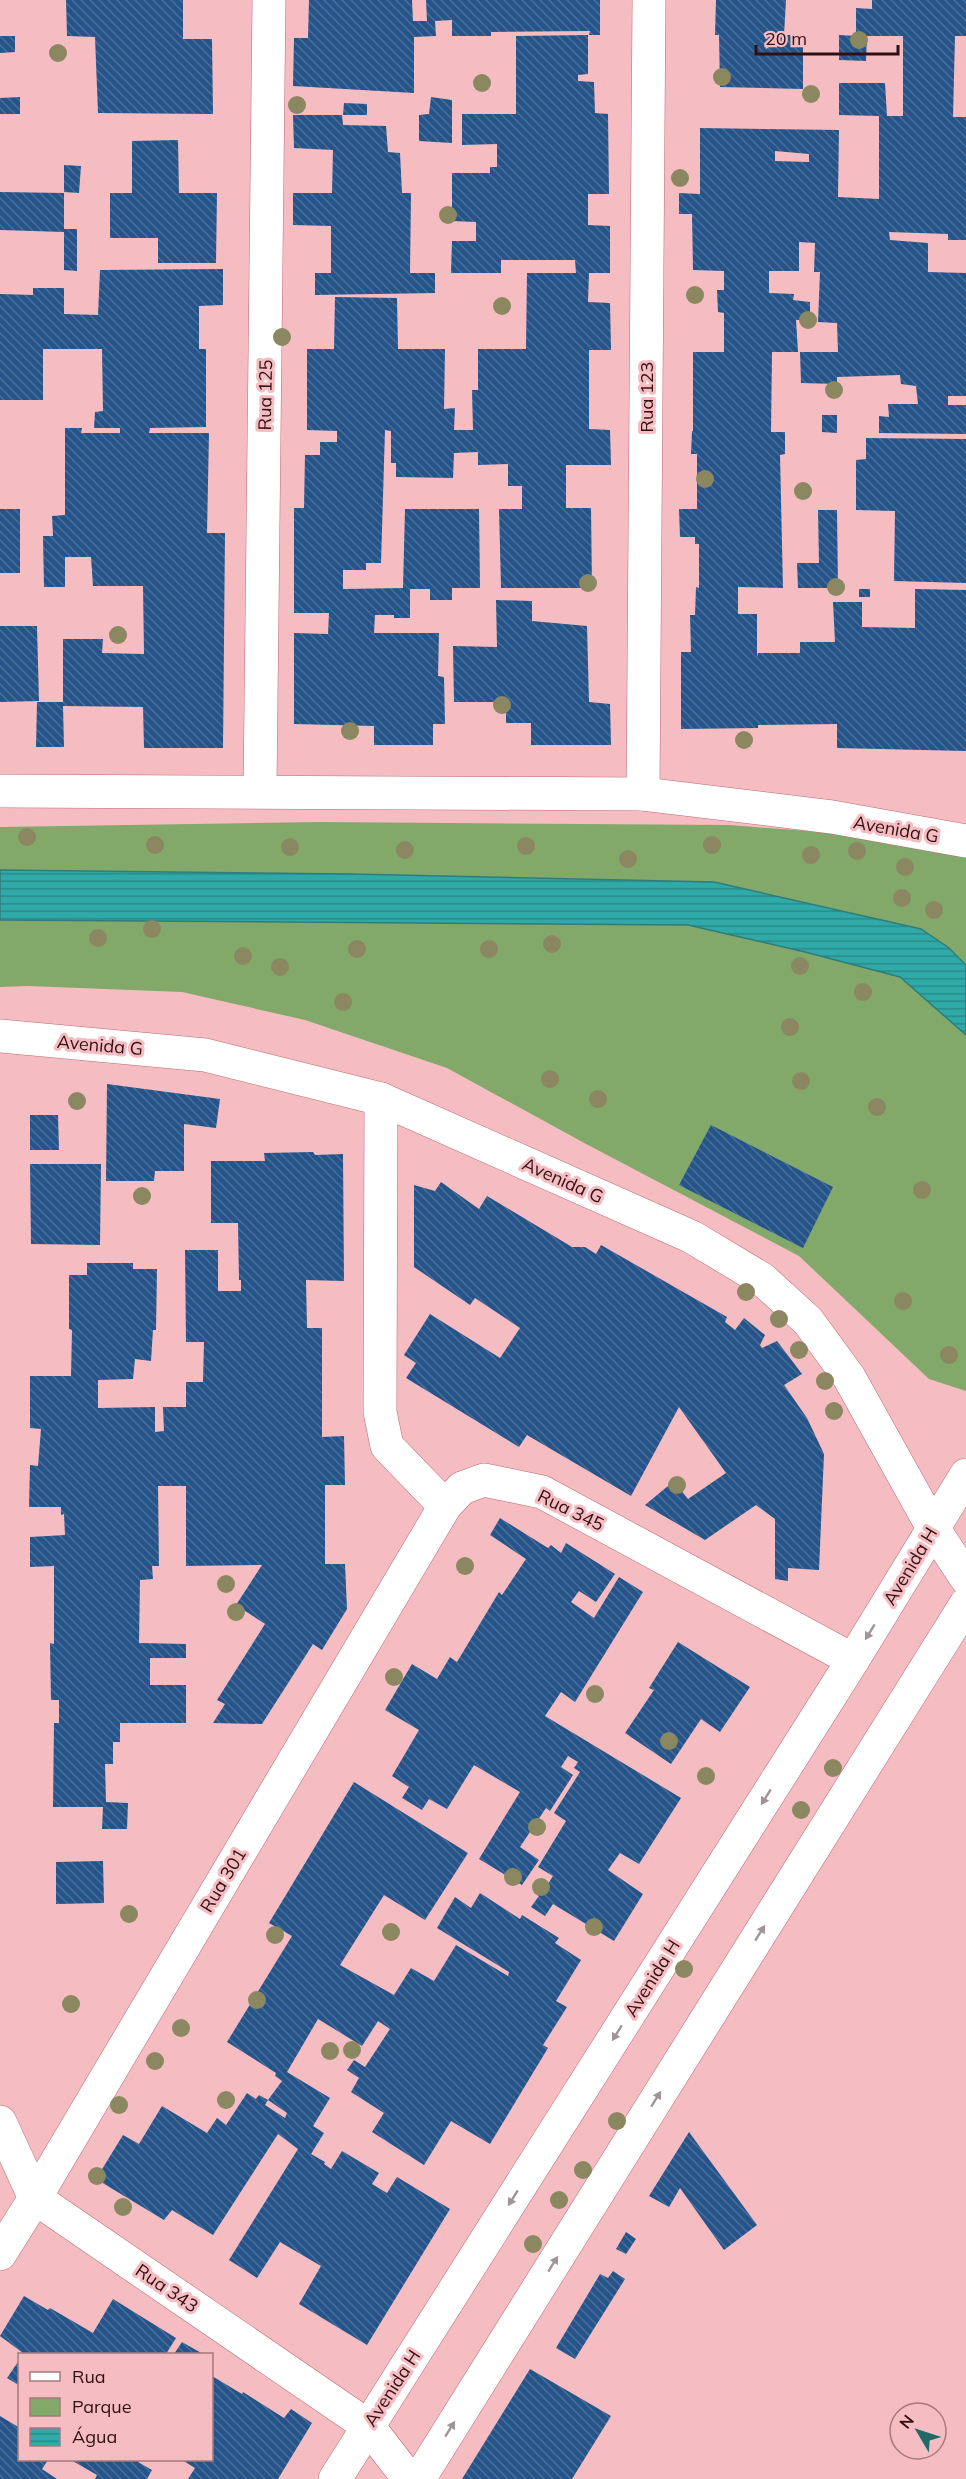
<svg xmlns="http://www.w3.org/2000/svg" width="966" height="2479" viewBox="0 0 966 2479" font-family="Mulish,sans-serif">
  <style>
    .park { fill: #83a96a }
    .water { fill: url(#water-rules); stroke: #307c7c; stroke-width: 1.5 }
    .building { fill: url(#building-back-hatch); fill-rule: evenodd }
    .lines { fill: none; stroke-linecap: round; stroke-linejoin: round }
    .minor-casing { stroke: #bc6872; stroke-width: 34 }
    .tertiary-casing { stroke: #bc6872; stroke-width: 34 }
    .minor { stroke: #fff; stroke-width: 33 }
    .tertiary { stroke: #fff; stroke-width: 33 }
    .tree { fill: #8b8761 }
    .oneway { fill: #a29396 }
    .labels { text-anchor: middle; dominant-baseline: central; stroke-width: 6; stroke-linejoin: round; paint-order: stroke }
    .street-label { font-size: 18px; fill: #311015; stroke: #f5bdc1 }
  </style>
  <defs>
    <pattern id="water-rules" width="6" height="5" patternUnits="userSpaceOnUse" patternTransform="scale(1.5)"><rect width="6" height="5" fill="#2faaa8"/><path d="M0 2.5h6" fill="none" stroke="#298988"/></pattern>
    <pattern id="building-back-hatch" width="6" height="6" patternUnits="userSpaceOnUse" patternTransform="scale(1.5)"><rect width="6" height="6" fill="#24548a"/><path d="M-1 5l2 2M0 0l6 6M5-1l2 2" fill="none" stroke="#4b6d96"/></pattern>
  </defs>
  <rect width="100%" height="100%" fill="#f5bdc1"/>
  <path class="park" d="M319,822L730,825L911,839L966,855V1391L929,1379L799,1256L588,1145L447,1068L305,1020L182,992L28,986L0,987V827Z"/>
  <path class="water" d="M0,870L351,874L714,882L921,929L949,948L966,965V1035L900,977L805,952L688,925L0,920Z"/>
  <path class="building" d="M66,0H183V39H212L213,114L98,113L95,37L67,36Z
    M309,0H412L413,21H427L426,0H600V35H589L590,31L491,32V36H452V20L435,21L436,36L414,37V93L293,86L294,38H308Z
    M716,0H786L784,35H803V89L720,87L719,35H715Z
    M872,0H966V36H955L953,117H966V240H948V234L889,232L890,240L928,243V272L966,273V396H948V405H966V434L879,433V416L889,417L888,404H918L916,386L901,384L900,375L837,377V384L801,383L800,352H838L837,323L818,322L820,272H814L815,243L799,242V271H769V293L794,294L793,300L810,302V320H796L798,352H772L771,432H785V454L780,455L783,588L738,587V614H757V657L758,653H800V642H835L833,602H862V627L915,628V589L966,590V751L837,748V724L758,725V728L681,729V652H691L690,615H695L696,587L699,588V544H695V537H680L679,509H697V454H691L692,431H693V352H724V313L718,312L717,290H724V271L693,270L692,214H679V193L700,194V128L839,130L838,197L879,199V116L839,115V83H885L887,116H903V36H867L866,61L839,60V35L856,36V8L872,9ZM775,151L809,154V162L775,161Z
    M588,35V74L578,75V81L594,82L595,113L608,114L609,194H588V225L610,226V273H589L588,302L610,303L611,350H589V429L610,430L611,465H566V508H591L592,588H501L499,509H522V486H508V464L478,465V452L454,453L453,478L396,477V463H391V431L385,430L381,563H366V570H343V589L403,588L405,509H479L480,588H452V600H430V589H410V618H394V615H375L374,633H439L438,676L444,677L445,724H433V745H374V726L294,724V633L328,634L329,613H294V508H304L305,455H320V442H337V431L307,430V349H334L335,297L397,298L398,349H445L444,409L455,408L454,430H473L472,390H478V349H526L527,273H576L575,260H501V273H451L452,241H476V222L452,221V173H490V167H497V144L462,145V114H516V36Z
    M0,36H15V52L0,53Z
    M20,97V114H0V98Z
    M431,97L452,100V143L419,141V115L429,114Z
    M344,103L367,104V115H343Z
    M293,115H342L343,125L386,126L388,152L400,153L402,193H411L410,273H435V293L315,295V273H331V226L293,225V193H332L333,150L294,148Z
    M178,140L179,193H217L216,263H158V238H110V193H132V141Z
    M64,165L81,166L79,193L64,192Z
    M0,192L64,193V229H77V271L64,270V232L0,230Z
    M223,269V305L199,306V349H206V427L150,428L149,433H209L207,533H225L223,748H144L143,707L63,706L64,747H36L37,702H63V639H103L102,653L144,654L143,586H93L91,557H65V587H44L43,536H53L52,516L65,515V428H82L81,433H120V428H94L95,412L103,411L102,349H43V400H0V294L33,295V288H64V314L98,315L100,270Z
    M822,415H837V433L822,432Z
    M866,438L966,439V583L894,581L895,511L856,510V460L866,459Z
    M0,509H20V573H0Z
    M818,510H837L838,588H798L797,563H819Z
    M859,589H870V597H859Z
    M496,600L532,601V621L587,626L589,702L610,704L611,745H531V723H506V702H454L453,646L497,647Z
    M0,626H37L39,701L0,702Z
    M107,1084L220,1099L216,1128L184,1124V1171H155L154,1181H106Z
    M30,1115H58L59,1150H30Z
    M711,1125L833,1187L803,1248L679,1185Z
    M313,1152L315,1155L343,1154L344,1281L306,1280L307,1328H322V1437L344,1436L345,1485H325V1564H345L347,1609L322,1650L313,1644L262,1724L213,1723L225,1704L217,1700L265,1624L236,1605L262,1565L186,1566V1486H158L159,1566H152L153,1579L140,1580L139,1643L186,1644V1658H150V1685H186V1723H120V1742H113V1764H105L106,1802L128,1803L127,1829H102L103,1807H53L54,1723H59V1700H51L50,1643L54,1644V1566L30,1567V1537L65,1535L64,1514L61,1515V1507H29L30,1465L38,1466L41,1429L30,1428V1376H71L72,1330L69,1329V1275H87V1263H133V1269H157L156,1330H153L151,1361L135,1359L133,1379L98,1380V1408L155,1407V1432L164,1431L163,1407H186V1382H203L204,1342H186L185,1250H218V1291H241V1280H239L238,1223H211V1161H265L264,1153Z
    M30,1164H101L100,1245L31,1244Z
    M441,1182L479,1209L487,1196L572,1247H585L596,1254L601,1245L727,1317L725,1322L735,1330L744,1318L765,1335L760,1345L762,1348L777,1341L802,1374L784,1385L807,1418L824,1454L819,1570L788,1568V1581L775,1579V1519L756,1505L705,1540L645,1505L674,1481L688,1499L726,1473L679,1407L631,1496L527,1435L519,1447L406,1378L416,1363L404,1355L430,1314L500,1358L520,1328L475,1298L470,1305L414,1267V1185L435,1191Z
    M500,1518L548,1548L551,1545L561,1553L566,1543L615,1574L596,1602L579,1591L571,1602L594,1618L619,1577L643,1592L575,1702L561,1692L545,1716L681,1798L639,1864L620,1853L608,1870L643,1894L614,1941L553,1904L545,1916L531,1907L539,1896L534,1893L540,1883L546,1887L553,1876L538,1867L566,1821L554,1813L580,1772L574,1768L578,1762L568,1756L561,1767L573,1775L550,1811L546,1808L520,1847L539,1860L522,1885L479,1859L520,1792L474,1765L447,1809L429,1799L422,1810L402,1798L409,1787L392,1776L419,1730L385,1710L412,1664L437,1679L450,1657L457,1662L499,1592L502,1595L526,1559L490,1535Z
    M678,1642L750,1687L720,1732L701,1719L671,1764L625,1733L654,1690L649,1688Z
    M354,1782L468,1853L425,1920L384,1895L340,1965L394,1995L411,1968L434,1981L456,1945L508,1976L509,1972L437,1928L455,1897L471,1908L480,1893L520,1919L522,1915L559,1938L555,1943L581,1960L556,2001L567,2007L543,2045L548,2048L490,2144L451,2121L424,2165L372,2132L384,2113L351,2092L359,2078L347,2070L354,2060L365,2067L390,2029L378,2021L362,2046L318,2019L287,2072L330,2098L313,2126L324,2133L311,2154L325,2162L324,2164L331,2169L342,2151L379,2173L372,2184L387,2193L397,2177L450,2209L367,2345L299,2304L321,2266L280,2242L257,2278L229,2260L298,2149L278,2134L213,2235L172,2210L164,2220L96,2179L123,2135L139,2144L162,2106L207,2133L217,2118L226,2125L247,2093L256,2099L259,2095L268,2100L265,2105L285,2118L287,2113L268,2100L282,2081L275,2076L276,2073L227,2042L292,1936L269,1923Z
    M103,1861L104,1903L56,1904V1862Z
    M689,2132L757,2225L724,2250L680,2188L669,2207L649,2196Z
    M626,2232L636,2239L626,2254L616,2249Z
    M613,2271L625,2279L575,2359L556,2348L600,2274L608,2278Z
    M24,2296L48,2310L50,2308L93,2333L113,2299L176,2338L166,2354H22L23,2353L0,2336Z
    M182,2342L203,2354H174Z
    M20,2359V2386L7,2378Z
    M530,2369L611,2416L572,2479H462Z
    M212,2376L242,2394L243,2392L284,2418L291,2409L312,2423L278,2479H188L195,2468L182,2460H212Z
    M0,2416L20,2428V2460H48L42,2469L57,2479H0Z
    M71,2460H139L138,2462L152,2470L147,2479H95L97,2475Z"/>
  <g class="lines">
    <defs>
      <path id="minor" d="M260,791L269,0
        M643,794L649,0
        M381,1099L380,1412L387,1446L445,1506L462,1488L484,1480L542,1492L853,1660
        M0,2122L35,2198L368,2426L409,2479
        M0,2254L35,2198L445,1506"/>
      <path id="tertiary" d="M0,791L643,794L832,817L966,841
        M0,1036L205,1055L381,1099L692,1237L762,1279L808,1321L849,1377L933,1528L966,1578
        M335,2479L853,1660L966,1475
        M419,2479L966,1604"/>
    </defs>
    <use href="#minor" class="minor-casing"/>
    <use href="#tertiary" class="tertiary-casing"/>
    <use href="#minor" class="minor"/>
    <use href="#tertiary" class="tertiary"/>
  </g>
  <g class="tree">
    <circle cx="859" cy="40" r="9"/>
    <circle cx="58" cy="53" r="9"/>
    <circle cx="722" cy="77" r="9"/>
    <circle cx="482" cy="83" r="9"/>
    <circle cx="811" cy="94" r="9"/>
    <circle cx="297" cy="105" r="9"/>
    <circle cx="680" cy="178" r="9"/>
    <circle cx="448" cy="215" r="9"/>
    <circle cx="695" cy="295" r="9"/>
    <circle cx="502" cy="306" r="9"/>
    <circle cx="808" cy="320" r="9"/>
    <circle cx="282" cy="337" r="9"/>
    <circle cx="834" cy="390" r="9"/>
    <circle cx="705" cy="479" r="9"/>
    <circle cx="803" cy="491" r="9"/>
    <circle cx="588" cy="583" r="9"/>
    <circle cx="836" cy="587" r="9"/>
    <circle cx="118" cy="635" r="9"/>
    <circle cx="502" cy="705" r="9"/>
    <circle cx="350" cy="731" r="9"/>
    <circle cx="744" cy="740" r="9"/>
    <circle cx="27" cy="837" r="9"/>
    <circle cx="155" cy="845" r="9"/>
    <circle cx="712" cy="845" r="9"/>
    <circle cx="526" cy="846" r="9"/>
    <circle cx="290" cy="847" r="9"/>
    <circle cx="405" cy="850" r="9"/>
    <circle cx="857" cy="851" r="9"/>
    <circle cx="811" cy="855" r="9"/>
    <circle cx="628" cy="859" r="9"/>
    <circle cx="905" cy="867" r="9"/>
    <circle cx="902" cy="898" r="9"/>
    <circle cx="934" cy="910" r="9"/>
    <circle cx="152" cy="929" r="9"/>
    <circle cx="98" cy="938" r="9"/>
    <circle cx="552" cy="944" r="9"/>
    <circle cx="357" cy="949" r="9"/>
    <circle cx="489" cy="949" r="9"/>
    <circle cx="243" cy="956" r="9"/>
    <circle cx="800" cy="966" r="9"/>
    <circle cx="280" cy="967" r="9"/>
    <circle cx="863" cy="992" r="9"/>
    <circle cx="343" cy="1002" r="9"/>
    <circle cx="790" cy="1027" r="9"/>
    <circle cx="550" cy="1079" r="9"/>
    <circle cx="801" cy="1081" r="9"/>
    <circle cx="598" cy="1099" r="9"/>
    <circle cx="77" cy="1101" r="9"/>
    <circle cx="877" cy="1107" r="9"/>
    <circle cx="922" cy="1190" r="9"/>
    <circle cx="142" cy="1196" r="9"/>
    <circle cx="746" cy="1292" r="9"/>
    <circle cx="903" cy="1301" r="9"/>
    <circle cx="779" cy="1319" r="9"/>
    <circle cx="799" cy="1350" r="9"/>
    <circle cx="949" cy="1355" r="9"/>
    <circle cx="825" cy="1381" r="9"/>
    <circle cx="834" cy="1411" r="9"/>
    <circle cx="677" cy="1485" r="9"/>
    <circle cx="465" cy="1566" r="9"/>
    <circle cx="226" cy="1584" r="9"/>
    <circle cx="236" cy="1612" r="9"/>
    <circle cx="394" cy="1677" r="9"/>
    <circle cx="595" cy="1694" r="9"/>
    <circle cx="669" cy="1741" r="9"/>
    <circle cx="833" cy="1768" r="9"/>
    <circle cx="706" cy="1776" r="9"/>
    <circle cx="801" cy="1810" r="9"/>
    <circle cx="537" cy="1827" r="9"/>
    <circle cx="513" cy="1877" r="9"/>
    <circle cx="541" cy="1887" r="9"/>
    <circle cx="129" cy="1914" r="9"/>
    <circle cx="594" cy="1927" r="9"/>
    <circle cx="391" cy="1932" r="9"/>
    <circle cx="275" cy="1935" r="9"/>
    <circle cx="684" cy="1969" r="9"/>
    <circle cx="257" cy="2000" r="9"/>
    <circle cx="71" cy="2004" r="9"/>
    <circle cx="181" cy="2028" r="9"/>
    <circle cx="352" cy="2050" r="9"/>
    <circle cx="330" cy="2051" r="9"/>
    <circle cx="155" cy="2061" r="9"/>
    <circle cx="226" cy="2100" r="9"/>
    <circle cx="119" cy="2105" r="9"/>
    <circle cx="617" cy="2121" r="9"/>
    <circle cx="583" cy="2170" r="9"/>
    <circle cx="97" cy="2176" r="9"/>
    <circle cx="559" cy="2200" r="9"/>
    <circle cx="123" cy="2207" r="9"/>
    <circle cx="533" cy="2244" r="9"/>
  </g>
  <defs><path id="oneway-solid" d="M-6-.8H1V-3.2L6.5 0L1 3.2V.8H-6Z" transform="scale(1.5)"/></defs>
  <g class="oneway">
    <use href="#oneway-solid" transform="translate(870 1632) rotate(121)"/>
    <use href="#oneway-solid" transform="translate(766 1797) rotate(122)"/>
    <use href="#oneway-solid" transform="translate(760 1933) rotate(-58)"/>
    <use href="#oneway-solid" transform="translate(617 2033) rotate(122)"/>
    <use href="#oneway-solid" transform="translate(656 2099) rotate(-58)"/>
    <use href="#oneway-solid" transform="translate(513 2198) rotate(122)"/>
    <use href="#oneway-solid" transform="translate(553 2264) rotate(-58)"/>
    <use href="#oneway-solid" transform="translate(450 2429) rotate(-58)"/>
  </g>
  <g class="labels">
    <g class="street-label">
      <text transform="translate(265 395) rotate(-89)">Rua 125</text>
      <text transform="translate(646 397) rotate(-90)">Rua 123</text>
      <text transform="translate(896 829) rotate(10)">Avenida G</text>
      <text transform="translate(100 1045) rotate(5)">Avenida G</text>
      <text transform="translate(563 1180) rotate(24)">Avenida G</text>
      <text transform="translate(571 1510) rotate(26)">Rua 345</text>
      <text transform="translate(910 1566) rotate(-59)">Avenida H</text>
      <text transform="translate(223 1880) rotate(-59)">Rua 301</text>
      <text transform="translate(652 1978) rotate(-58)">Avenida H</text>
      <text transform="translate(167 2288) rotate(34)">Rua 343</text>
      <text transform="translate(392 2388) rotate(-57)">Avenida H</text>
    </g>
  </g>
  <rect x="18" y="2353" width="195" height="108" fill="#f5bdc1" stroke="#a7787c" stroke-width="1.5"/>
  <rect x="30" y="2372" width="30" height="9" fill="#ffffff" stroke="#a7787c" stroke-width="1.5"/>
  <text x="72" y="2383" font-size="18" fill="#311015">Rua</text>
  <rect x="30" y="2398" width="30" height="18" fill="#83a96a" stroke="#a7787c" stroke-width="1.5"/>
  <text x="72" y="2413" font-size="18" fill="#311015">Parque</text>
  <rect x="30" y="2428" width="30" height="18" fill="url(#water-rules)" stroke="#a7787c" stroke-width="1.5"/>
  <text x="72" y="2443" font-size="18" fill="#311015">Água</text>
  <g transform="translate(918 2431) rotate(309)"><circle r="28" fill="#f5bdc1" stroke="#a7787c" stroke-width="1.5"/>
  <path d="M0-4.5L10 22L0 15L-10 22Z" fill="#1d6a68"/>
  <text y="-9" font-size="16" font-weight="bold" text-anchor="middle" fill="#311015">N</text>
  </g>
  <path d="M756 45v9h142v-9" fill="none" stroke="#311015" stroke-width="3"/>
  <text x="765" y="45" font-size="18" fill="#311015" stroke="#f5bdc1" stroke-width="4.5" paint-order="stroke">20 m</text>
</svg>
